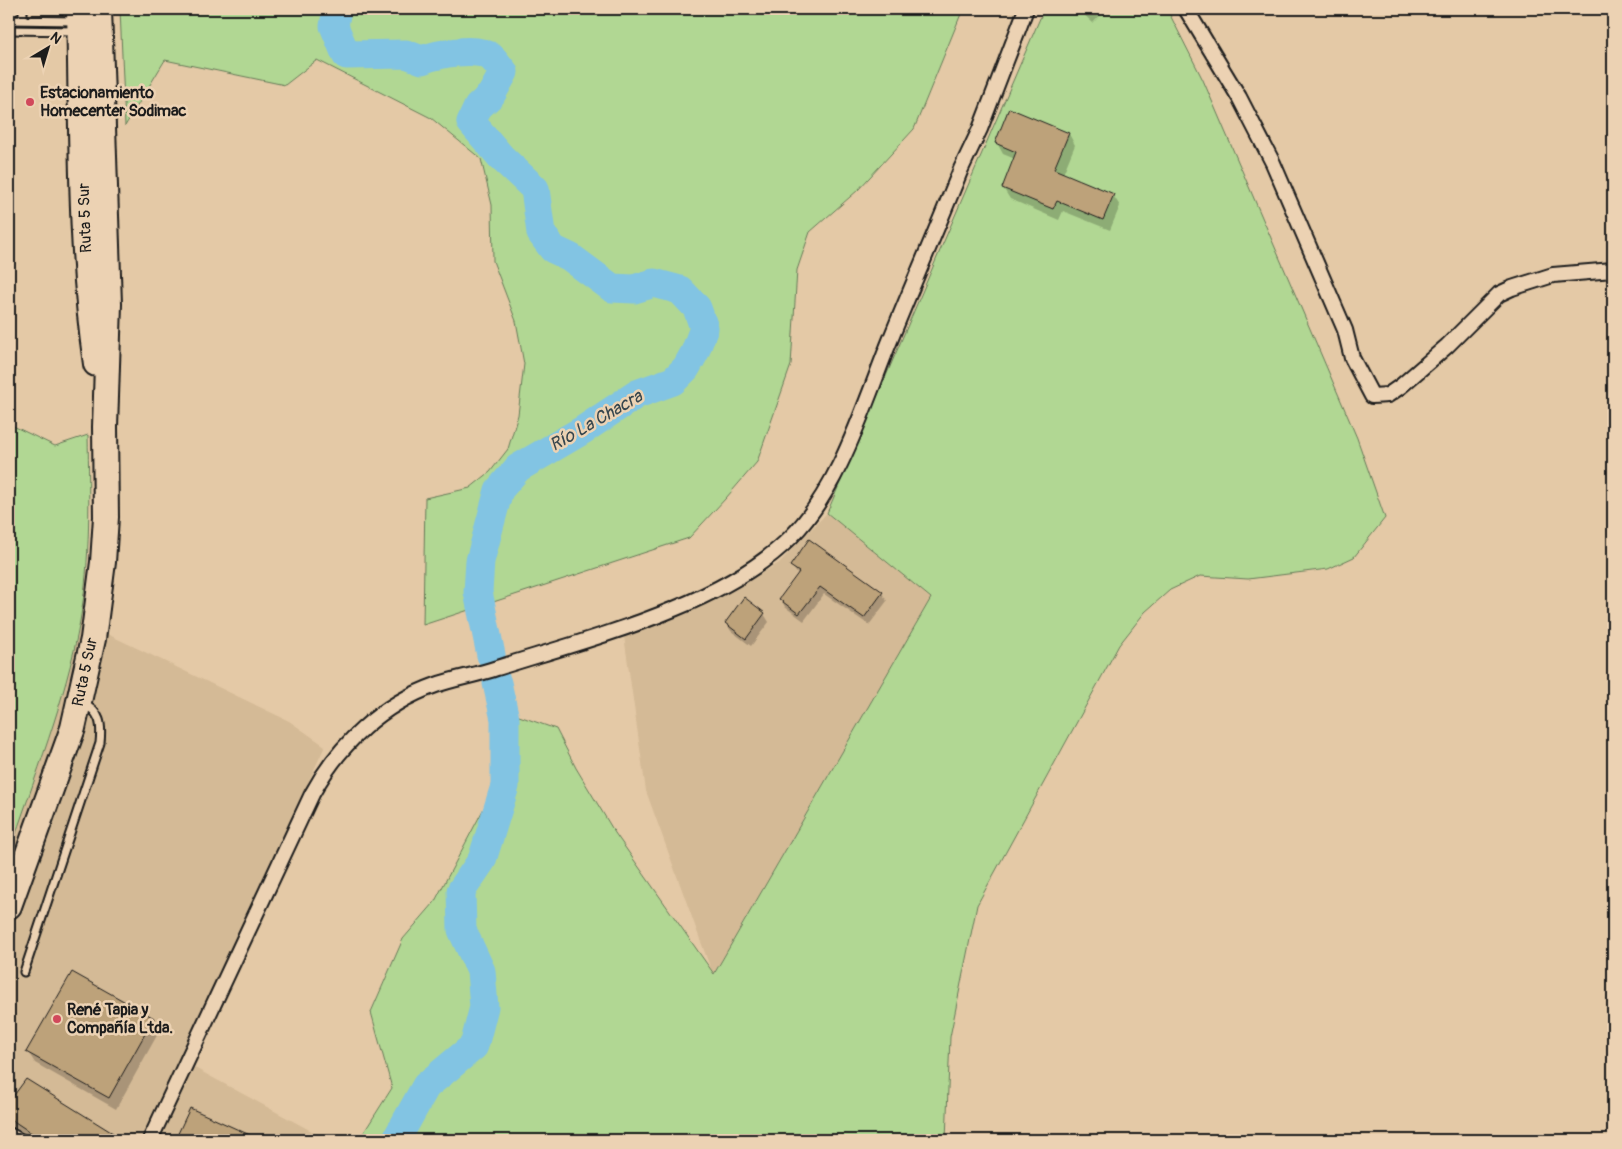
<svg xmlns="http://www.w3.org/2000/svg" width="1622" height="1149" viewBox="0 0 1622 1149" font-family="Pangolin,sans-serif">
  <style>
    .built { fill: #d4ba96 }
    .green { fill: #b1d793; stroke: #667a58 }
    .shadow { fill: #0003 }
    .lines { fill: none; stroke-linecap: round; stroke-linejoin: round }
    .river { stroke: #82c4e3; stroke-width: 29 }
    .building { fill: #bda27a; stroke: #1c1c1c }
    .lane-casing { stroke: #1c1c1c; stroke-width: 11 }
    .street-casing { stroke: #1c1c1c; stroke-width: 18 }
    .highway-casing { stroke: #1c1c1c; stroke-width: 28 }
    .lane { stroke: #ecd2b3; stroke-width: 7 }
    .street { stroke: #ecd2b3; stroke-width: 14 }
    .highway { stroke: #ecd2b3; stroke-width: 24 }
    .poi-dot { fill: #d1495b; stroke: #ecd2b3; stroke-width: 2 }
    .labels { text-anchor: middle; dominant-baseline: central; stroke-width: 5; stroke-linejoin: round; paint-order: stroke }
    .poi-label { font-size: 16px; font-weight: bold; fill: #1c1c1c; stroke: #ecd2b3; text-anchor: start }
    .street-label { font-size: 16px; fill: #1c1c1c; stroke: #ecd2b3 }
    .water-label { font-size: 18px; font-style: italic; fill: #36464e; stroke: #ecd2b3 }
  </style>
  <rect width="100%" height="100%" fill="#e4c9a6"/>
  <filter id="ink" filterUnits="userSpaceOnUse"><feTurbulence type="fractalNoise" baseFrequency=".02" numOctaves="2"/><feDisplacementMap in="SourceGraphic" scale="10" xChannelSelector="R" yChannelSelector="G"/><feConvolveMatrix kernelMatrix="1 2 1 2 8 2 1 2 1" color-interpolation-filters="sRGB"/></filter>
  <g filter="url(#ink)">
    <path class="built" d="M827,513L931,598L713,975L646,791L624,636L734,590L779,563Z
      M80,621L289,721L325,746L180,1060L328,1140H9V854L62,691Z"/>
    <path class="green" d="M120,9H963L914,129L858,190L810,232L797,270L791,365L757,462L726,498L689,538L423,625L425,498L470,488L490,472L508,449L518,415L524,364L516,321L493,261L492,205L481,159L431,118L317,60L285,85L165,60L125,126Z
      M1044,9H1167L1203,80L1357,438L1385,518L1354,557L1328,569L1248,579L1200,576L1170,590L1145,612L1119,645L977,905L950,1037L946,1140H359L392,1088L371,1012L403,939L434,903L495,787L519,716L556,729L576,768L615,833L714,974L931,598L827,513Z
      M9,424L55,446L88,435C89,497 91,559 80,621C66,700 34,778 9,854Z"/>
    <path class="shadow" d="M1078,9H1106L1093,23Z
      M1069,134L1075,145L1063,174L1113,195L1120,206L1110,230L1063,211L1059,220L1010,199L1003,188L1015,159L1003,154L997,143Z
      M792,566L882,593L887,601L869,625L824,594L804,621L785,607L781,599L798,575Z
      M764,614L769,622L751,646L731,631L726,623Z
      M153,1019L160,1030L116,1109L35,1063L28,1052Z
      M26,1080L121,1140H33L9,1123V1105Z
      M190,1109L258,1140H176Z"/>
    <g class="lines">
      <path class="river" d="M337,9L334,26L346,55L406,54L422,60C437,54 477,46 491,57C496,61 500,68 504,72L491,95L478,107L471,122L501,157L535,189L541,233L553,249L570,257L612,288L634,289L654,283L680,290L697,308L704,328L695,352L686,368L673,381L637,394L583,430L518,468L499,490L480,561L478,592L491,655
        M396,1140L426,1086L474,1046L484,1007L481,971L462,930L461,891L482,860L505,786V719L497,683"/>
    </g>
    <path class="building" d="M1009,108L1069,133L1054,169L1114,194L1103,220L1057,201L1053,209L1002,188L1016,152L995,143Z
      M809,539L883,592L864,618L820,587L799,614L779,599L799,572L790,566Z
      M744,597L765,613L746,639L725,623Z
      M72,972L154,1018L109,1098L26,1052Z
      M26,1079L124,1140H42L9,1118V1102Z
      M190,1108L261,1140H175Z"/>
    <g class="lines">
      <defs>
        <path id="lane" d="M23,9V20
          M9,20L76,21
          M9,30L76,31
          M24,972L100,743C102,724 101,712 82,703
          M9,1131L25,1140"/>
        <path id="street" d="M1186,9L1239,97L1273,163L1345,330L1352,358L1372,396L1388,395L1401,386L1447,346L1499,294L1512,288L1553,275L1613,270
          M150,1140L312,794C339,744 382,704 436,685C456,678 477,675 497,668C588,639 723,606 791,537C838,490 863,409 887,348C911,288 937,229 961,169L980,129L1026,9"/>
        <path id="highway" d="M79,9C82,127 79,247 96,364
          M9,906L73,728L93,639L103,562L106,517L105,427L109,304L99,9"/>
      </defs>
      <use href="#lane" class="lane-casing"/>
      <use href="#street" class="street-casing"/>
      <use href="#highway" class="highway-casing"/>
      <use href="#lane" class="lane"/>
      <use href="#street" class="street"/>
      <use href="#highway" class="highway"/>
    </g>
  </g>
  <g class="poi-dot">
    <circle cx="30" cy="102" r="5"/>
    <circle cx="57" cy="1019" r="5"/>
  </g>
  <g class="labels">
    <g class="poi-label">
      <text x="40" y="93">Estacionamiento<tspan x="40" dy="18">Homecenter Sodimac</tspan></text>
      <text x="67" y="1010">René Tapia y<tspan x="67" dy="18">Compañía Ltda.</tspan></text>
    </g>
    <g class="street-label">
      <text transform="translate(85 218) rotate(-92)">Ruta 5 Sur</text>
      <text transform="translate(85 672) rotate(-78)">Ruta 5 Sur</text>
    </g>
    <g class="water-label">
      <text transform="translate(596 421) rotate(-30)">Río La Chacra</text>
    </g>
  </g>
  <rect width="1622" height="1149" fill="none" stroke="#ecd2b3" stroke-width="30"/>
  <rect x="15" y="15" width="1592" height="1119" fill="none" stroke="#1c1c1c" stroke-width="2" filter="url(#ink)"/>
  <g transform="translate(48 48) rotate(38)" stroke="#ecd2b3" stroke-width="4" paint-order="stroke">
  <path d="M0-4L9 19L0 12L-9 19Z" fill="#1c1c1c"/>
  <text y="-8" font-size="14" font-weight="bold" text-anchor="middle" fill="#1c1c1c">N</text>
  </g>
</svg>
